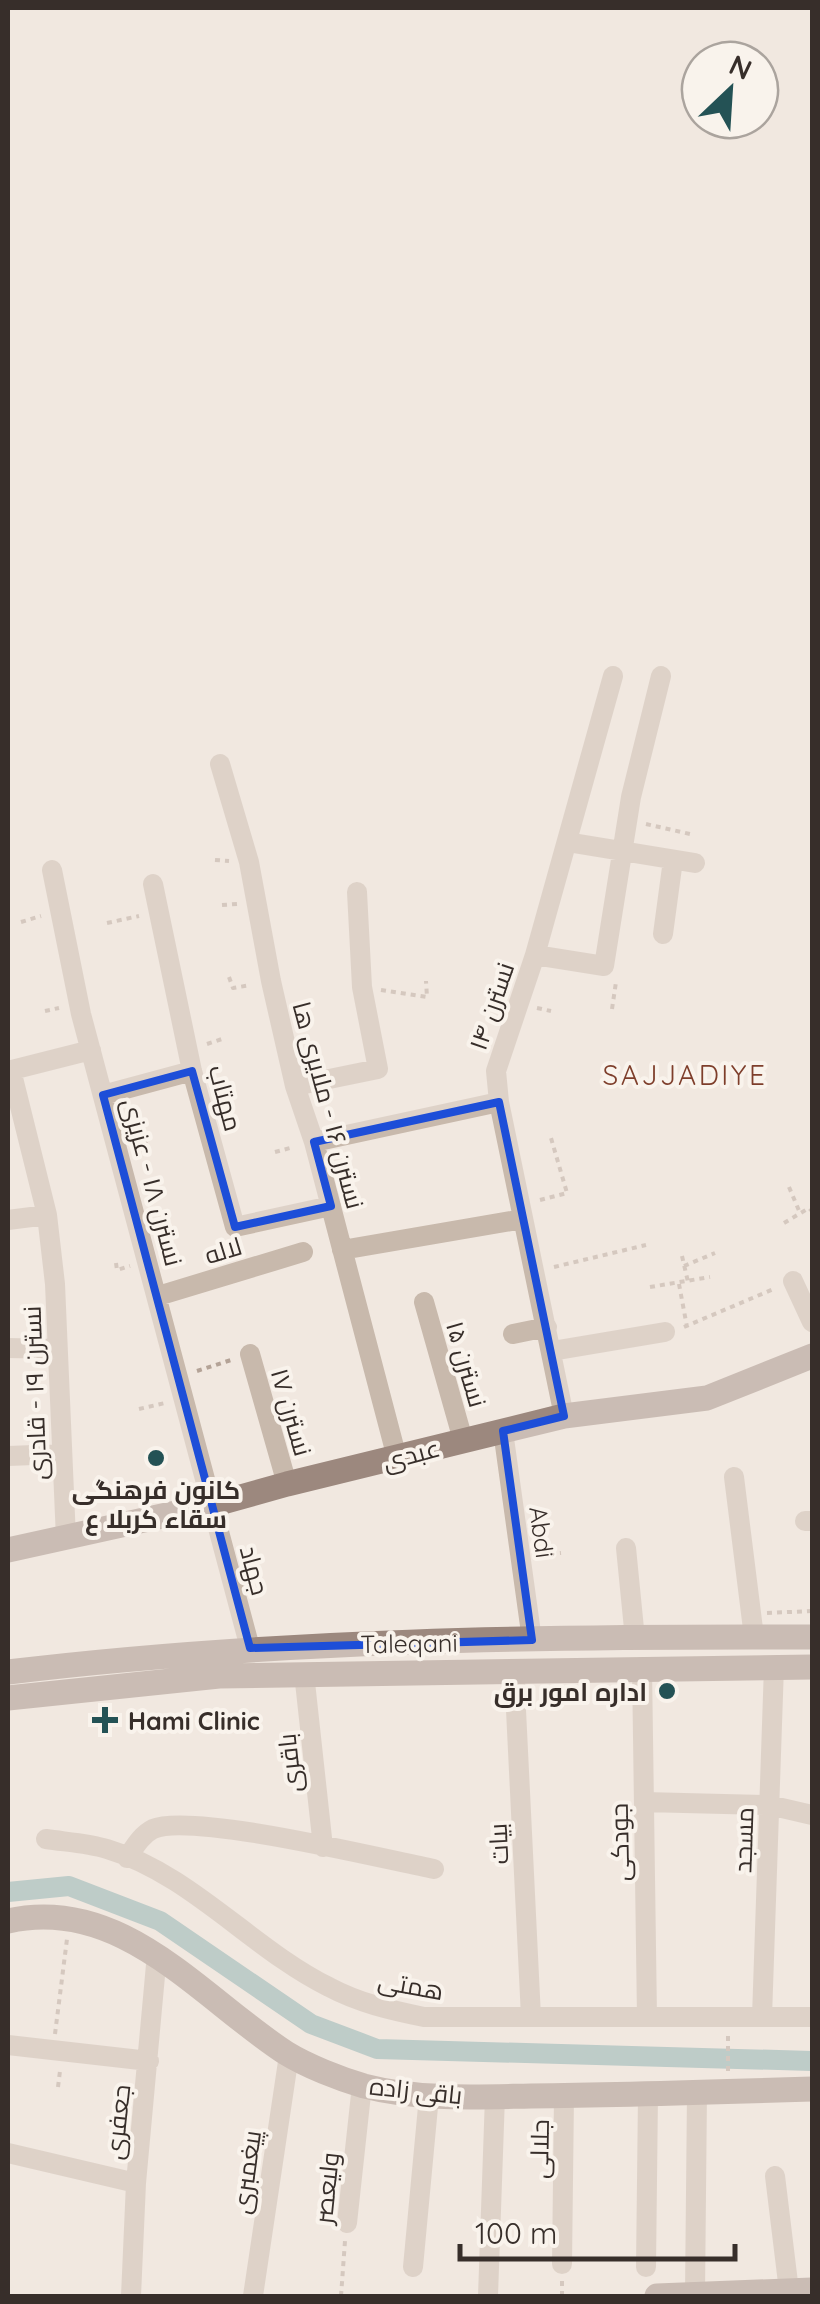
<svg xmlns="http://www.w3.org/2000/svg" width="820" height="2304" viewBox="0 0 820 2304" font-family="Quicksand,Cairo,sans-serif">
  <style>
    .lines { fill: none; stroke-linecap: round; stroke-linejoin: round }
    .canal { stroke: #81aaab; stroke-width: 20 }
    .path { stroke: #b4a397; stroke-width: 4; stroke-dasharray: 5 5; stroke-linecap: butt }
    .street { stroke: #c8b9ac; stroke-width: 20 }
    .secondary { stroke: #9c887e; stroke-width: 25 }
    .marked { fill: none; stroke: #1d4ed8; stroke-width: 8; stroke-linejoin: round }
    .poi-dot { fill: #245255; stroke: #f9f3ec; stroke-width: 4 }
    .labels { text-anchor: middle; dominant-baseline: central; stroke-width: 8; stroke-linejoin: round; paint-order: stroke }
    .street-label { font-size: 25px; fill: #372e2a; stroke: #f9f3ec }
    .poi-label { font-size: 25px; font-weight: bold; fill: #372e2a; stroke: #f9f3ec }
    .neighbourhood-label { font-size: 28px; letter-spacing: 2.5px; fill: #7e3e2b; stroke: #f9f3ec }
  </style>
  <rect width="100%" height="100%" fill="#f1e8e0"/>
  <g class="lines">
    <path class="canal" d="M8,1892L69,1886L160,1921L311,2024L377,2049L812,2061"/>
    <path class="path" d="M646,824L690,834
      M215,860L229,861
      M222,905L237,904
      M21,922L41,916
      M107,923L139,916
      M229,977L233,988L251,985
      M381,990L427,997L426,981
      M537,1008L551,1011
      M612,1009L616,982
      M45,1011L59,1008
      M207,1044L225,1038
      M133,1147L147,1141
      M275,1152L294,1147
      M789,1187L800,1213
      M540,1200L567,1193L551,1138
      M784,1223L809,1208L812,1211
      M682,1256L688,1282
      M116,1263L117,1270L130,1266
      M684,1266L715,1253
      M554,1267L646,1245
      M679,1284L687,1327
      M650,1287L710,1277
      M684,1327L776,1288
      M197,1371L231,1360
      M139,1409L165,1403
      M540,1555L561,1553
      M767,1613L812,1611
      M55,2034L67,1939
      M728,2036V2072
      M58,2087L60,2071
      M341,2296L345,2241
      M562,2296V2281"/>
    <path class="street" d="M220,764L249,862L271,981L295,1086L314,1142L397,1458
      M567,842L695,863
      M52,870L81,1014L250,1648
      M153,884L192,1071L235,1227L331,1206
      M663,934L673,860
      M535,955L604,966L631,797L661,676
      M11,1070L47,1215L55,1284L66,1539
      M8,1071L91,1050
      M295,1086L378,1069L362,987L357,892
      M103,1095L192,1071
      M314,1142L499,1102
      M8,1220L47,1215
      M342,1250L523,1219
      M793,1281L812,1322
      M158,1296L303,1252
      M424,1302L463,1440
      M513,1334L547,1327
      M8,1348L57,1349
      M552,1351L665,1332
      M250,1354L287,1484
      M564,1416L499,1102L496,1071L535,955L613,676
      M503,1431L532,1640
      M8,1456L60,1454
      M734,1477L754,1637
      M805,1521H812
      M626,1548L635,1639
      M642,1667L647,2017
      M514,1669L531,2017
      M304,1673L323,1847
      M644,1802L769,1805L812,1815
      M46,1839C66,1842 88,1843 107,1849C191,1874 252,1949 329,1987C359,2003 390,2010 424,2017H812
      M127,1858C134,1848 141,1835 153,1829C191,1812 383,1859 434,1869
      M762,2017L774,1666
      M8,2045L149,2061
      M8,2153L136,2183
      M775,2176L789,2291
      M347,2223L362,2085
      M562,2264L564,2096
      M413,2267L429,2096
      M646,2267L648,2094
      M695,2294L697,2092
      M131,2296L136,2183L157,1954
      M253,2296L289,2055
      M488,2296L495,2096"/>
    <path class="secondary" d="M8,1550L212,1505L287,1484L564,1416L707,1398L812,1356
      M8,1672C274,1640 544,1636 812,1637
      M8,1698L219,1676L812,1667
      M8,1921C122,1895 201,1998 286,2053C307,2066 340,2079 364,2086C418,2100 475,2097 531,2096C625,2095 719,2092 812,2089
      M657,2296L812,2290"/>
  </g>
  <path d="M0 0H820V2304H0ZM192,1071L235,1227L331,1206L314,1142L499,1102L564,1416L503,1431L532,1640L250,1648L103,1095Z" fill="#f1e8e0" fill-opacity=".55" fill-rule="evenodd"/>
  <path class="marked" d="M192,1071L235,1227L331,1206L314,1142L499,1102L564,1416L503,1431L532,1640L250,1648L103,1095Z"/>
  <g class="poi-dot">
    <circle cx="156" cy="1458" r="10"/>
    <circle cx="667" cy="1691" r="10"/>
    <path d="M100 1705h10v10h10v10h-10v10h-10v-10h-10v-10h10z"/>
  </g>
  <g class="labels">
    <g class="street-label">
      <text transform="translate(491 1006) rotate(-71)">نسترن ۱۴</text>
      <text transform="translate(226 1098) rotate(75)">مهتاب</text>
      <text transform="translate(329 1105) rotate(75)">نسترن ۱۶ - ملایری ها</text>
      <text transform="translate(153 1182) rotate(75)">نسترن ۱۸ - عزیزی</text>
      <text transform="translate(223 1250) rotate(-17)">لاله</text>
      <text transform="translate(467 1364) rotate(74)">نسترن ۱۵</text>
      <text transform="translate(34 1393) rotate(-92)">نسترن ۱۹ - قادری</text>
      <text transform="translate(292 1412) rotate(74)">نسترن ۱۷</text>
      <text transform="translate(411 1454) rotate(-15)">عبدی</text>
      <text transform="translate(542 1532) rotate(82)">Abdi</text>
      <text transform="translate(255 1570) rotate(75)">جهاد</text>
      <text transform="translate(409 1643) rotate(-1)">Taleqani</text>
      <text transform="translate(289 1763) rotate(-96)">باقری</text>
      <text transform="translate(743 1840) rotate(-88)">مسجد</text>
      <text transform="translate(619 1842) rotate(-91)">جودکی</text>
      <text transform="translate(498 1844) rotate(-93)">بیات</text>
      <text transform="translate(411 1985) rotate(10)">همتی</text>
      <text transform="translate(416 2090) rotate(6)">باقی زاده</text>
      <text transform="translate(117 2122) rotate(-84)">جعفری</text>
      <text transform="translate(539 2149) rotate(-89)">جلالی</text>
      <text transform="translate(246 2172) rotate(-82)">پیغمبری</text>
      <text transform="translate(326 2188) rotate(-84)">ولیعصر</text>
    </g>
    <g class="poi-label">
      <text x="156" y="1489">کانون فرهنگی<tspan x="156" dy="29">سقاء کربلا ع</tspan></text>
      <text x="647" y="1691" text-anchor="end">اداره امور برق</text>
      <text x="128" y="1720" text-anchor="start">Hami Clinic</text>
    </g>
    <g class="neighbourhood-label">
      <text x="685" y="1074">SAJJADIYE</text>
    </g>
  </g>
  <rect width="820" height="2304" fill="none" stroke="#372e2a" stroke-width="20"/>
  <g transform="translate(730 90) rotate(25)"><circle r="48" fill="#f9f3ec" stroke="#aba49e" stroke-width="2.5"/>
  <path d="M0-8L18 38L0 25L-18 38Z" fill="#245255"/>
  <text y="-15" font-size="28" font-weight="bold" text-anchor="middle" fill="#372e2a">N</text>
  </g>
  <path d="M460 2244v15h275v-15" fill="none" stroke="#372e2a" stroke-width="5"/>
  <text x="475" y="2244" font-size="30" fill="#372e2a" stroke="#f9f3ec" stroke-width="8" paint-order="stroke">100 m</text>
</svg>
